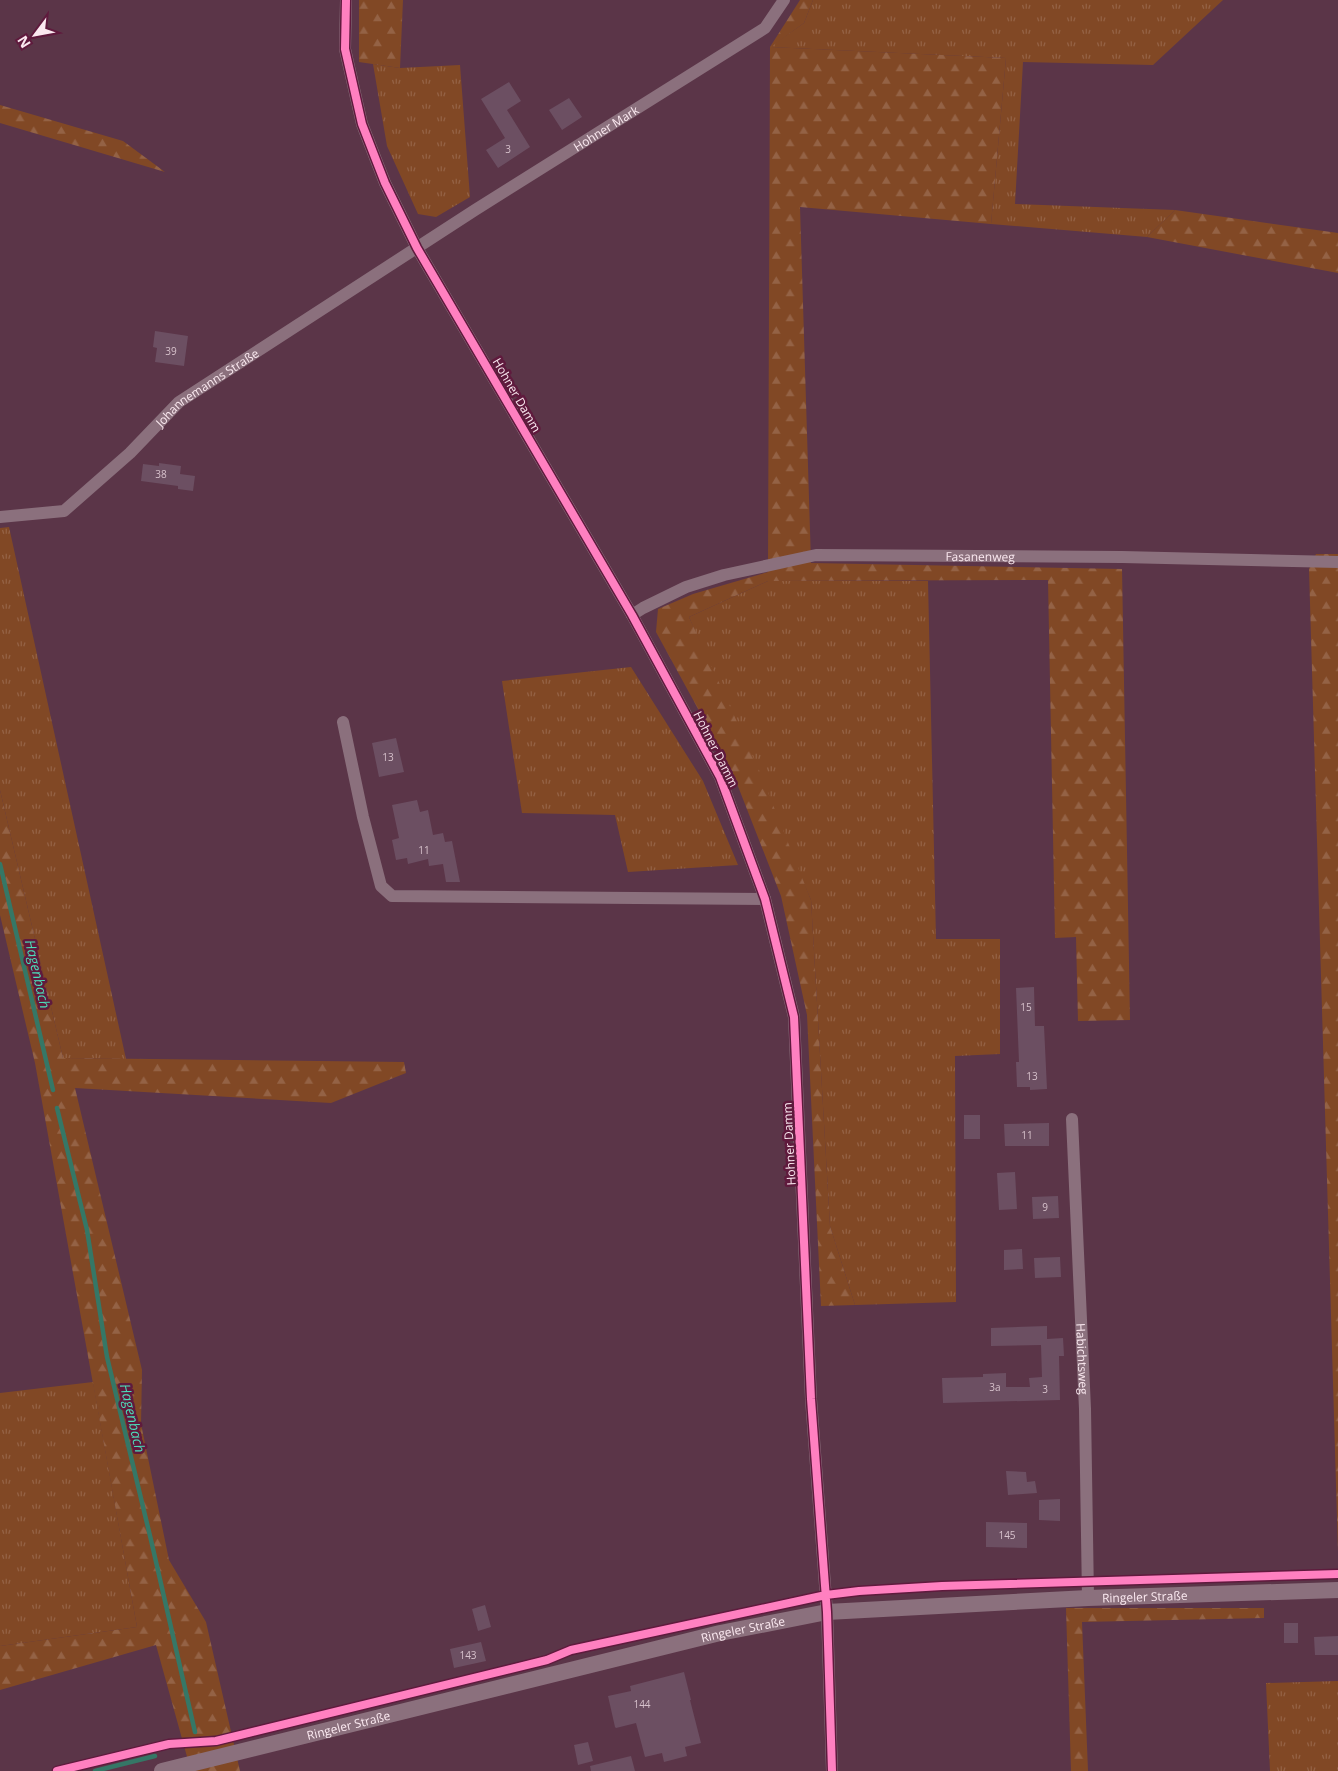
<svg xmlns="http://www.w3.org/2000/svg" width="1338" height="1771" viewBox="0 0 1338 1771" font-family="'Open Sans',sans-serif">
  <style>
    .grass { fill: url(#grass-tufts) }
    .forest { fill: url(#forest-firs) }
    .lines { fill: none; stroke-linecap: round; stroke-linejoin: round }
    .stream { stroke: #357766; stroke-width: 4.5 }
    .building { fill: #6c4f62 }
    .minor { stroke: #8b707d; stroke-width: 12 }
    .tertiary { stroke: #8b707d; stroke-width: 16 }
    .cycleway-casing { stroke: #5f1a3d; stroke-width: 11 }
    .cycleway { stroke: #ff80c0; stroke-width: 8 }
    .labels { text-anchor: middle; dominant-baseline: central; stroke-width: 5; stroke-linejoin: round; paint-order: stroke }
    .number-label { font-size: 10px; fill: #d7c2cc }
    .street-label { font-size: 12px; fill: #fbe9f0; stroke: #5f1a3d }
    .water-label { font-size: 14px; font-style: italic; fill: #4dddb9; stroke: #5f1a3d }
  </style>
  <defs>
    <pattern id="grass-tufts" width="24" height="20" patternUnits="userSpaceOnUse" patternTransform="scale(1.25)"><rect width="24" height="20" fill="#814825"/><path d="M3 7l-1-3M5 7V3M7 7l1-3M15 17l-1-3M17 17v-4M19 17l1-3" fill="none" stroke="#946245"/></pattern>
    <pattern id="forest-firs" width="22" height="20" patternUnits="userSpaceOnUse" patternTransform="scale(1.25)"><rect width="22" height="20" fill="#814825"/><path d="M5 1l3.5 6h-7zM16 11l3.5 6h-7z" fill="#946245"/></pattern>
  </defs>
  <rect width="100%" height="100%" fill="#5b3548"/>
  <path class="grass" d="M813,0H1223L1153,65L1023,62L1015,204L1175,210L1147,237L991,224L1006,58L770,47L804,23Z
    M373,64L400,68L460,65L470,197L436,217L418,214L387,146Z
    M9,527L126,1059L63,1058L0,790V528Z
    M768,581H928L936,939H1000V1054L955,1056L956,1302L855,1305L830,1226L811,900L689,617Z
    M631,667L703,781L738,865L628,872L615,815L522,813L502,681Z
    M93,1382L137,1627L0,1646V1393Z
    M1338,1681V1771H1270L1266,1683Z"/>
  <path class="forest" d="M359,0H403L400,68L359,62Z
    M800,0H813L804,23L771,47L1006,58L991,224L800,207L811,563L1122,569L1130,1020L1078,1021L1076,937L1055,938L1048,580L768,581L689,617L759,770L811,900L830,1226L855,1305L821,1306L807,1015L781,896L732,771L656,632L658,609L693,594L768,572L770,47Z
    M0,105L123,141L165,172L0,123Z
    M1175,210L1338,233V273L1147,237Z
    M1316,554H1338V1552L1309,569Z
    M0,790L63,1058L404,1062L406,1073L331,1103L75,1088L142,1370L141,1424L169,1560L206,1622L240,1771H191L156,1645L0,1690V1646L137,1627L35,1063L0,915Z
    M1066,1608H1264V1618L1082,1622L1088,1771H1071Z"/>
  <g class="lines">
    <path class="stream" d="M0,864L53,1090
      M57,1108L87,1230L107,1357L151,1540L195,1732
      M95,1771L155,1756"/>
  </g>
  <path class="building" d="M509,82L521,101L507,110L530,147L498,168L486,150L505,138L481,99Z
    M569,98L582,117L562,130L549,110Z
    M155,331L188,336L184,366L155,362L157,348L153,347Z
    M159,463L181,466L180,474L195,476L193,491L178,489V486L141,481L143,464L159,466Z
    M396,738L404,772L379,777L372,743Z
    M417,800L420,812L428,810L433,835L443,833L445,842L452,841L460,882H446L443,864L429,866L428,859L408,864L407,858L396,860L392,840L399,838L392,805Z
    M1034,987L1035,1026H1044L1047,1089L1030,1090V1087H1017L1016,1062H1019L1016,988Z
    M964,1115H980V1139H964Z
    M1049,1123V1146H1005L1004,1124Z
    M1015,1172L1017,1209L999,1210L997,1173Z
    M1058,1196L1059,1218L1033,1219L1032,1197Z
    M1022,1249L1023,1269L1004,1270V1250Z
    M1060,1257L1061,1277L1035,1278L1034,1258Z
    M1047,1326V1339L1063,1338L1064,1356H1059L1060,1400L943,1403L942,1378L983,1377V1374L1006,1373V1387H1030L1029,1378L1042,1377L1041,1345L991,1346V1328Z
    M1006,1471L1026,1472L1027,1482L1035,1481L1037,1493L1008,1495Z
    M1060,1499V1521L1039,1520V1500Z
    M986,1522L1027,1523V1548L986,1547Z
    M485,1605L491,1627L478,1631L472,1609Z
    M1284,1623H1298V1643H1284Z
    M1338,1636V1655H1315L1314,1637Z
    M481,1642L486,1661L454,1668L450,1649Z
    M684,1672L691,1700H690L701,1743L685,1747L687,1756L664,1762L662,1753L645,1757L636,1723L616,1728L615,1727L608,1696L631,1691L630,1686Z
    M588,1742L593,1761L578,1765L574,1745Z
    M631,1756L635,1771H591L590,1766Z"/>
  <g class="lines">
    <g class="minor">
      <path d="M346,0L345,49L362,124L385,183L417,248L632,615L720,777L765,899L794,1017L811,1399L827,1612L832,1771"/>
      <path id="s1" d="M0,517L64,511L130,453L179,402L475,210L765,28L784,0"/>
      <path id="s2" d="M632,615L643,608L686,587L724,575L816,555L1122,557L1338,562"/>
      <path d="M343,722L363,817L381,886L392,896L765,899"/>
      <path id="s3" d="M1072,1119L1085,1409L1088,1598"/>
    </g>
    <path class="tertiary" id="s4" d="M162,1771L720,1633L827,1612L1088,1598L1338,1590"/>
    <defs>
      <path id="cycleway" d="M346,0L345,49L362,124L385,183L417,248L632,615L720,777L765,899L794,1017L811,1399L827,1612L832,1771
        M57,1771L169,1744L216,1741L547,1660L571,1650L826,1595L859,1591L942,1586L1338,1574"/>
    </defs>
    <use href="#cycleway" class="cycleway-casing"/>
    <use href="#cycleway" class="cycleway"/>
  </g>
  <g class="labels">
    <g class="number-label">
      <text x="508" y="149">3</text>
      <text x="171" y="351">39</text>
      <text x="161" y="474">38</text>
      <text x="388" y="757">13</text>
      <text x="424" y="850">11</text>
      <text x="1026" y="1007">15</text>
      <text x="1032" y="1076">13</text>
      <text x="1027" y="1135">11</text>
      <text x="1045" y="1207">9</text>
      <text x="995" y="1387">3a</text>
      <text x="1045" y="1389">3</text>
      <text x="1007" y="1535">145</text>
      <text x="468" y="1655">143</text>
      <text x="642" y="1704">144</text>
    </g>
    <g class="street-label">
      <text stroke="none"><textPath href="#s1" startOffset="730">Hohner Mark</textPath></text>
      <text stroke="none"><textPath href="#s1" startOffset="254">Johannemanns Straße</textPath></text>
      <text transform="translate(517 395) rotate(60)">Hohner Damm</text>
      <text stroke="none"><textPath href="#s2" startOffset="359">Fasanenweg</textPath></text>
      <text transform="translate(716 749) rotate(63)">Hohner Damm</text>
      <text transform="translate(789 1144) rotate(-93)">Hohner Damm</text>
      <text stroke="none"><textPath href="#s3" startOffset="240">Habichtsweg</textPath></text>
      <text stroke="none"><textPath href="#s4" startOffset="1002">Ringeler Straße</textPath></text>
      <text stroke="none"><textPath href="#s4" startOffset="598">Ringeler Straße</textPath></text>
      <text stroke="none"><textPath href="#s4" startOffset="192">Ringeler Straße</textPath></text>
    </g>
    <g class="water-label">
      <text transform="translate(38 974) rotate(77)">Hagenbach</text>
      <text transform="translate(133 1418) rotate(77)">Hagenbach</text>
    </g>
  </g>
  <g transform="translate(35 35) rotate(238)" stroke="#5f1a3d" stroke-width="4" paint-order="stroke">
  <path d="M0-4L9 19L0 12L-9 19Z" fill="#fbe9f0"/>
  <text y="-8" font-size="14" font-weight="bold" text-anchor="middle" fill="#fbe9f0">N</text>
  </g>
</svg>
